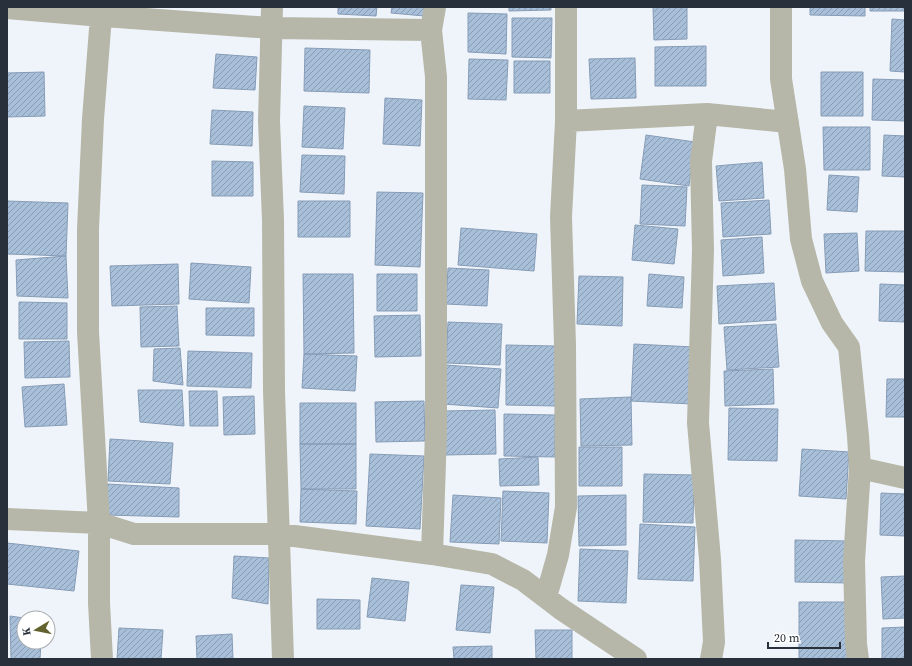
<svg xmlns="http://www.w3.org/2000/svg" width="912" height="666" viewBox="0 0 912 666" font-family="'Source Serif 4',serif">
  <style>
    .building { fill: url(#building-hatch); stroke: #869cb6 }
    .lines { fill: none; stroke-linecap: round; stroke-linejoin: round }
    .minor { stroke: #b6b7a8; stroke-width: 22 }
  </style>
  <defs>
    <pattern id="building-hatch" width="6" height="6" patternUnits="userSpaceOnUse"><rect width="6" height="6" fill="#a8bfda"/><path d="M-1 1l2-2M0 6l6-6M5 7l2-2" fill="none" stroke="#899cb2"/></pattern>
  </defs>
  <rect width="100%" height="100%" fill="#eff4fa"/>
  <path class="building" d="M338,7H377L376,16L338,14Z
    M392,7H425L424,16L391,13Z
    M509,7H551V10L509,11Z
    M653,7H687V39L654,40Z
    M810,7H865V16L810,15Z
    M870,7H905V11H870Z
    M468,13L507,14L506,54L468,52Z
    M512,18H552L551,58L512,57Z
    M892,19L905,20V72L890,71Z
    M706,46V86H655V47Z
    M305,48L370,50L369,93L304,91Z
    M216,54L257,57L255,90L213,88Z
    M635,58L636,98L591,99L589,59Z
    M469,59L508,60L506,100L468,99Z
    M514,61H550V93H514Z
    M44,72L45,116L7,117V73Z
    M821,72H863V116H821Z
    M873,79L905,80V121L872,120Z
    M385,98L422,100L420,146L383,144Z
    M304,106L345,108L343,149L302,147Z
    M212,110L253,112L252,146L210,144Z
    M823,127H870V170H824Z
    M646,135L695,142L689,186L640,179Z
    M884,135L905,136V177L882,176Z
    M302,155L345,156L344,194L300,192Z
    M212,161L253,162V196H212Z
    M762,162L764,198L719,201L716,166Z
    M829,175L859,177L857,212L827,210Z
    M642,185L687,187L685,226L640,224Z
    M377,192L423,193L420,267L375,265Z
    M769,200L771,234L723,237L721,203Z
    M7,201L68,203L66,256L7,254Z
    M298,201H350V237H298Z
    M635,225L678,229L674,264L632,260Z
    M461,228L537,234L534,271L458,265Z
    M866,231H905V272L865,271Z
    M857,233L859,271L826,273L824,234Z
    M762,237L764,273L723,276L721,240Z
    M66,256L68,298L17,296L16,260Z
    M191,263L251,267L249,303L189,299Z
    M178,264L179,304L112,306L110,266Z
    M448,268L489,270L487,306L446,304Z
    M303,274H353L354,353L304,354Z
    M377,274H417V311H377Z
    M649,274L684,277L682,308L647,306Z
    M579,276L623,277L622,326L577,324Z
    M774,283L776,320L719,324L717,286Z
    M880,284L905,285V322L879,321Z
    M19,302L67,303V339H19Z
    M177,306L179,346L141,347L140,307Z
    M206,308H254V336L206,335Z
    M420,315L421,356L375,357L374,316Z
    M448,322L502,324L500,365L446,363Z
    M776,324L779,367L727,370L724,327Z
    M69,341L70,377L25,378L24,342Z
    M634,344L694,347L692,404L631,401Z
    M506,345L555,346V406L506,405Z
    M180,348L183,385L153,381L154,349Z
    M188,351L252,353L251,388L187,386Z
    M304,354L357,356L355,391L302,388Z
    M446,365L501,369L498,408L443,404Z
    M773,369L774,404L725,406L724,371Z
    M887,379H905V417H886Z
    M64,384L67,425L25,427L22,387Z
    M138,390H182L184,426L140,422Z
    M189,391H217L218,426H190Z
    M254,396L255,434L224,435L223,397Z
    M631,397L632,445L581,446L580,399Z
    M424,401L425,441L376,442L375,402Z
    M300,403H356V444H300Z
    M729,408L778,409L777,461L728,460Z
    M495,410L496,454L445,455L444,411Z
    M504,414L555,415V457L504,456Z
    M110,439L173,443L170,484L108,481Z
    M300,444H356V489H301Z
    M579,447H622V486H579Z
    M802,449L849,452L846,499L799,496Z
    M370,454L424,456L420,529L366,526Z
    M538,457L539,485L500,486L499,459Z
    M644,474L694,475L693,523L643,522Z
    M107,484L179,488V517L107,515Z
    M301,489L357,491L356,524L300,522Z
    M503,491L549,493L547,543L501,541Z
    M881,493L905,494V536L880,535Z
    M453,495L501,498L499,544L450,542Z
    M626,495V545L579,546L578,496Z
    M640,524L695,527L693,581L638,579Z
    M795,540L848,541V583L795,582Z
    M7,543L79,551L74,591L7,584Z
    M580,549L628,551L626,603L578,601Z
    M234,556L269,558L268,604L232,598Z
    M905,576V618L883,619L881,577Z
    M372,578L409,582L405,621L367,617Z
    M461,585L494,587L490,633L456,630Z
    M317,599L360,600V629H317Z
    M799,602H847L848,659H799Z
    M10,616L24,618V642H41L40,659H11Z
    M905,627V659H882V628Z
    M119,628L163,630L161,659H117Z
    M535,630H572V659H536Z
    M232,634L233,659H197L196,636Z
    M492,646V659H454L453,647Z"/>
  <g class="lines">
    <path class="minor" d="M272,7L269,121L273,220L274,391L283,659
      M781,7V79L795,169L801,239L812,281L832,323L849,347L858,436L860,468L854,561L856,644L858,659
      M7,8L90,15L271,28L431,30
      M101,16L93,119L88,229V332L99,523V603L102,659
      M566,121V7
      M860,468L905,478
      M7,519L99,523L134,534H279L432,554L492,564L523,580L561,609L636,659
      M432,554L436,431V77L431,30L435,7
      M546,597L558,555L566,507L565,344L561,217L566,121L707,114
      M711,659L714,642L710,559L698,423L703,250L701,161L707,114L788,122"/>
  </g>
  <rect width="912" height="666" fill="none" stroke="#28313b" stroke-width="16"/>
  <g transform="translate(36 630) rotate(260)"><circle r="19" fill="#ffffff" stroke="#a9adb1"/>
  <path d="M0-3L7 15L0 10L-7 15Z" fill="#63622f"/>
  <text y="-6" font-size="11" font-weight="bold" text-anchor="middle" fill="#28313b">K</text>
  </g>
  <path d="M768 642v6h72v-6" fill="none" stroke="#28313b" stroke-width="2"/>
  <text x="774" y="642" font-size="12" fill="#28313b" stroke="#ffffff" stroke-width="3" paint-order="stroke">20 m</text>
</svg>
